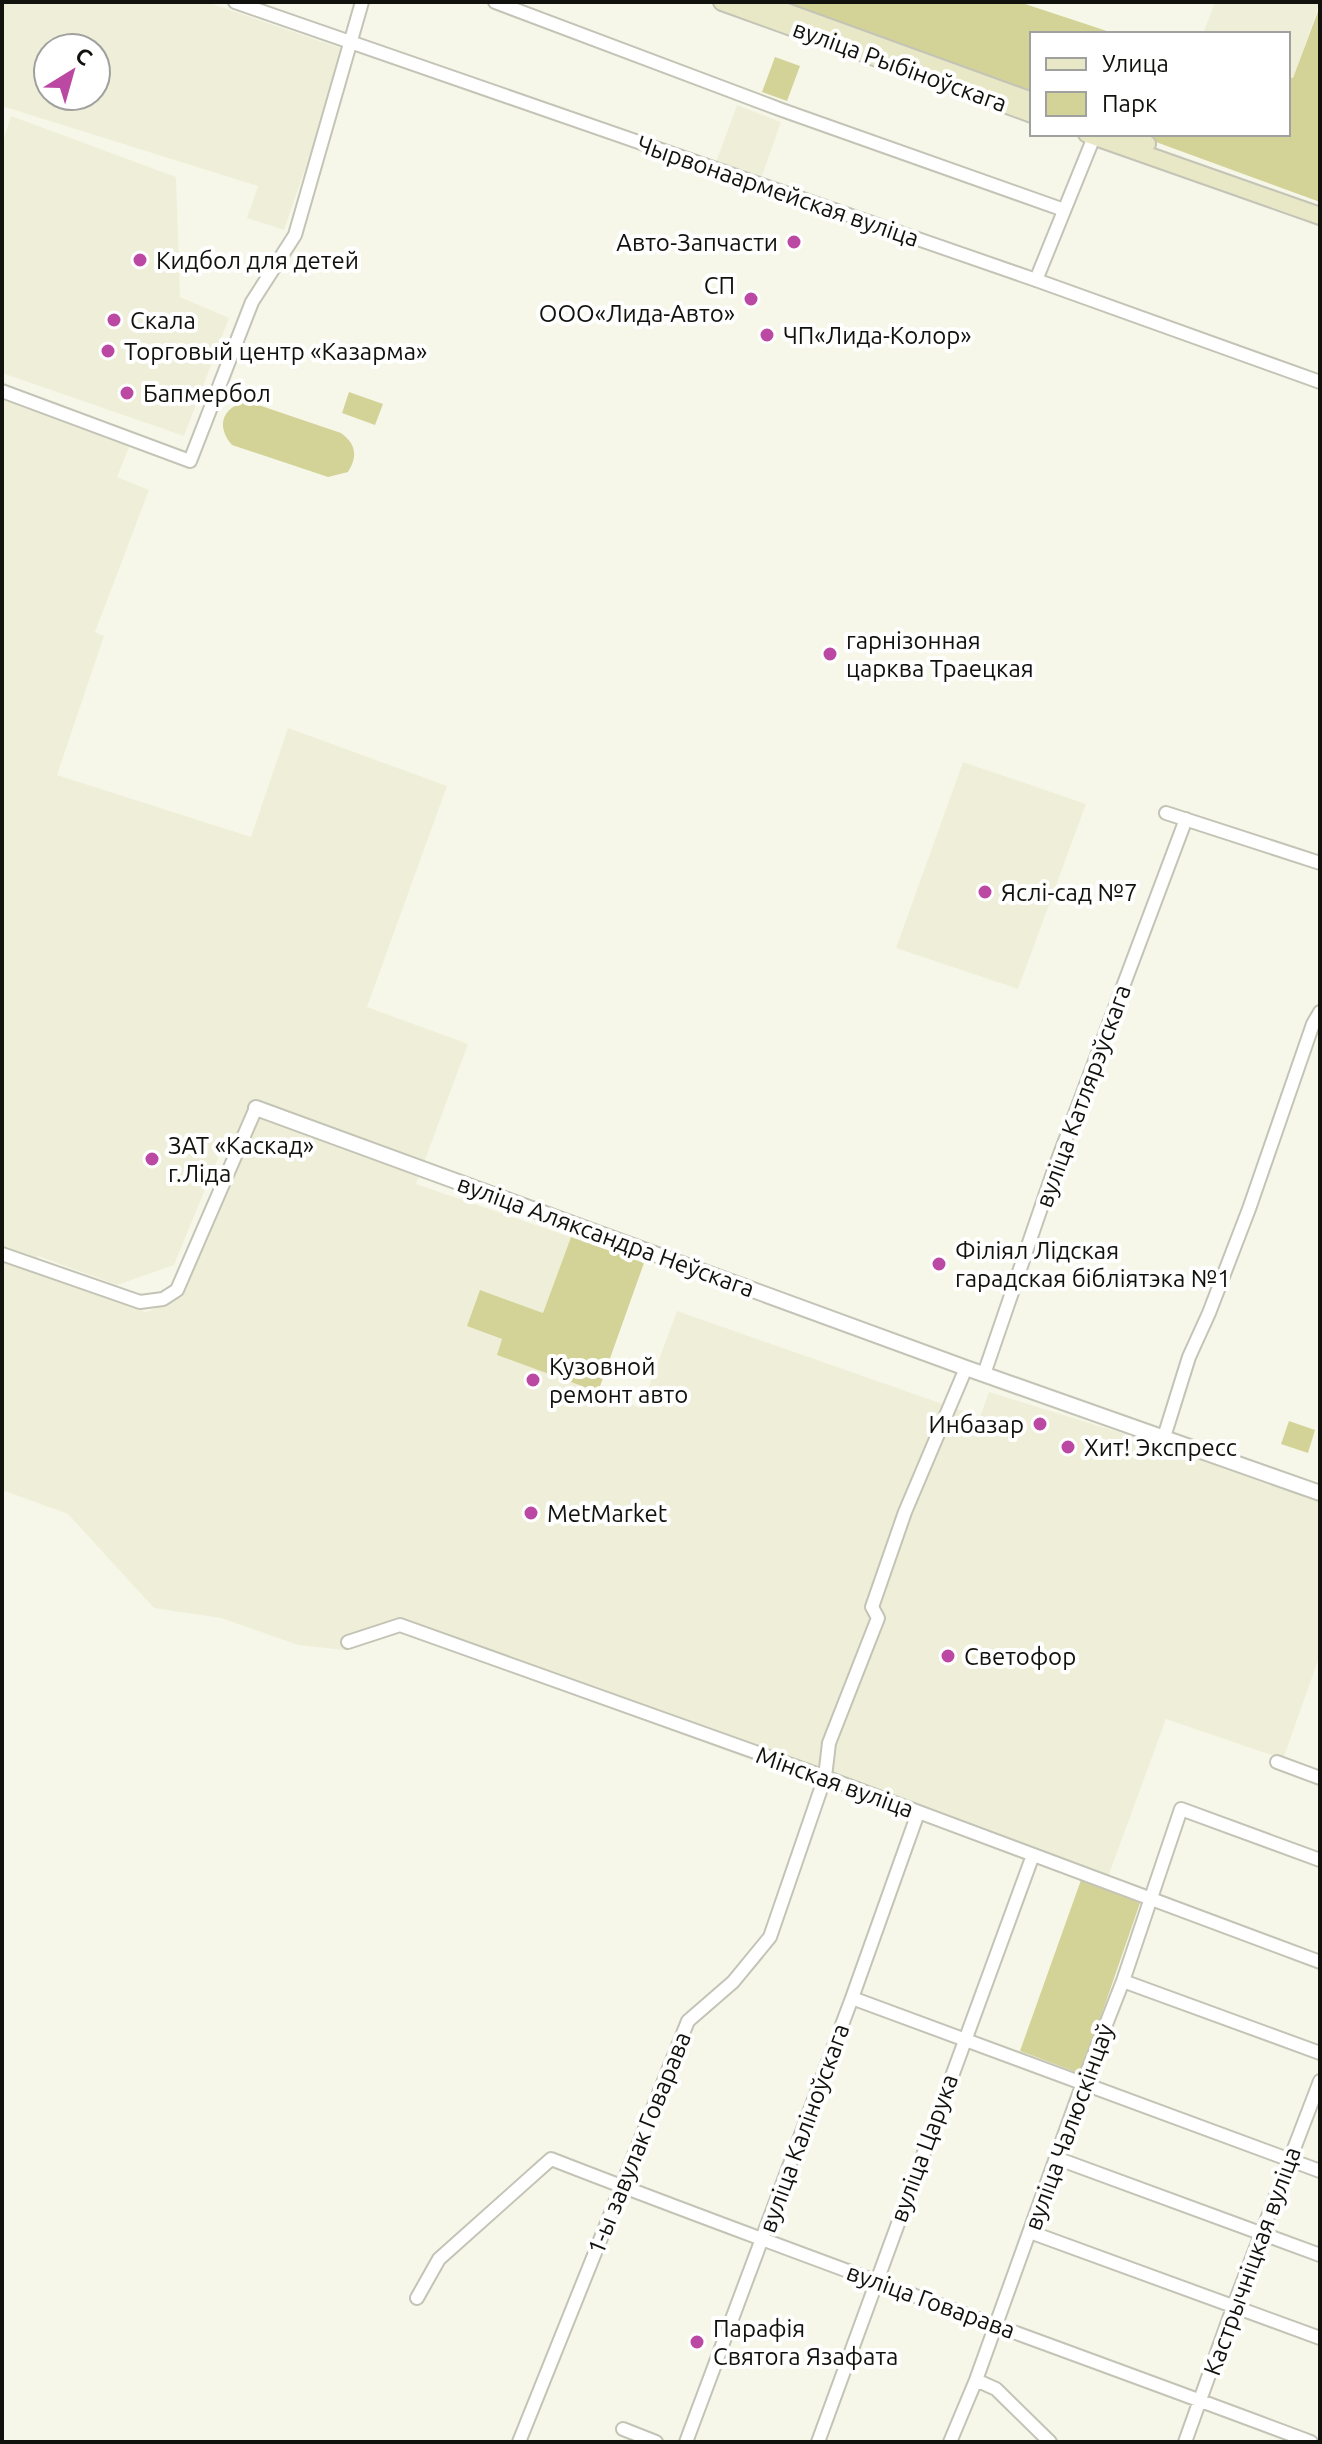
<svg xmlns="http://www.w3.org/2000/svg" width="1322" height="2444" viewBox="0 0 1322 2444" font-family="Ubuntu,sans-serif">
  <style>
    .built { fill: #efefd9; fill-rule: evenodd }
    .green { fill: #d3d398 }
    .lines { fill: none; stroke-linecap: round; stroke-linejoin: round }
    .minor-casing { stroke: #c3c4b6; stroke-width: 16 }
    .tertiary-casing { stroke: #c3c4b6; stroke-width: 18 }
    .secondary-casing { stroke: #c3c4b6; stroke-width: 20 }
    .minor { stroke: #fff; stroke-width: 12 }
    .tertiary { stroke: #fff; stroke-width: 14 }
    .secondary { stroke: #e8e7c6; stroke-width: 16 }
    .poi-dot { fill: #bb48a3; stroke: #fff; stroke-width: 3 }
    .labels { text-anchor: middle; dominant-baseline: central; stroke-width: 8; stroke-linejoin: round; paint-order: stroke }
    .street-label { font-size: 24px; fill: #11110d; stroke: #fff }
    .poi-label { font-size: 24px; fill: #11110d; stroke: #fff; text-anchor: start }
  </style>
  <rect width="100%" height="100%" fill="#f7f7e9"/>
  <path class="built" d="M2,2H207L346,50L284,230L247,218L258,186L2,106ZM48,48H96V96H48Z
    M1215,2H1320L1293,79L1288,77V34H1203Z
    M737,105L781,122L760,181L715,165Z
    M11,116L176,177L180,297L229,318L184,436L2,373V145Z
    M2,399L129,447L117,477L149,490L95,632L104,636L57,775L251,837L288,728L447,786L367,1007L468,1044L416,1184L571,1237L543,1313L480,1290L503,1339L497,1355L641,1408L677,1311L980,1417L989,1392L1183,1452L1320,1502V1655L1283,1759L1166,1719L1108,1877L840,1779L836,1791L396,1629L344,1650L298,1645L221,1618L154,1608L68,1514L2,1490ZM223,1146L242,1152L182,1297L146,1312L32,1273L38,1256L117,1285L174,1265Z
    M963,762L1086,804L1018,989L896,948Z"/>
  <path class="green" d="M761,2H1019L1116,34H1032V98Z
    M1320,6V202L1134,134H1288V77L1293,78Z
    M775,57L800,66L787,101L762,92Z
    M349,392L383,404L375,425L342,413Z
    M247,401L341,433C356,444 358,456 348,472L328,477L232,445C215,425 223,407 247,401Z
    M571,1237L644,1263L598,1392L497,1355L502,1339L467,1326L480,1290L543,1313Z
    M1289,1421L1315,1430L1308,1453L1281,1444Z
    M1081,1880L1140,1903L1081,2074L1020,2051Z"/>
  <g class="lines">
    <defs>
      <path id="minor" d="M235,2L1036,280L1320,382
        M495,2L782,110L1064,210
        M1036,280L1094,137
        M2,391L190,461L252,302L295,235L362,2
        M1166,813L1320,863
        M2,1254L140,1302L163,1299L177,1290L256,1108
        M984,1374L1054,1170L1186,819
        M1164,1437L1189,1357L1209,1313L1249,1209L1313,1024L1320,1012
        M348,1642L400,1625L825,1777L1320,1962
        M1277,1762L1320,1778
        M1123,1981L1320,2053
        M852,1998L1320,2171
        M1056,2158L1320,2255
        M1030,2232L1320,2338
        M417,2298L439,2259L551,2159C803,2257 1058,2347 1311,2442
        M976,2380L996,2389L1050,2442
        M623,2429L656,2442
        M519,2442L688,2021L733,1982L770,1937L825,1777L829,1743L878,1618L872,1607L905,1512L966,1368
        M686,2442L852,1998L918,1813
        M818,2442L1033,1855
        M950,2442L976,2380L1083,2083L1123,1981L1181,1809L1320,1860
        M1185,2442L1234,2305L1320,2081"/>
      <path id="tertiary" d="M256,1108L966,1368L1320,1493"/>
      <path id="secondary" d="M722,2L1032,114
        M759,2L1032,101
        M1087,134L1320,216
        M1122,134L1147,144"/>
    </defs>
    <use href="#minor" class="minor-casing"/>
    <use href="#tertiary" class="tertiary-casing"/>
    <use href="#secondary" class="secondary-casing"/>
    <use href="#minor" class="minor"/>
    <use href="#tertiary" class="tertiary"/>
    <use href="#secondary" class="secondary"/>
  </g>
  <g class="poi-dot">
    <circle cx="794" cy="242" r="8"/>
    <circle cx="140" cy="260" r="8"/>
    <circle cx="751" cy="299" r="8"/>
    <circle cx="114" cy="320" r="8"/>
    <circle cx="767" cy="335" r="8"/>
    <circle cx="108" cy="351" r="8"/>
    <circle cx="127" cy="393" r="8"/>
    <circle cx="830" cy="654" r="8"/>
    <circle cx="985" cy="892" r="8"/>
    <circle cx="152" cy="1159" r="8"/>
    <circle cx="939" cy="1264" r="8"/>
    <circle cx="533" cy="1380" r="8"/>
    <circle cx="1040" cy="1424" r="8"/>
    <circle cx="1068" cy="1447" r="8"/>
    <circle cx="531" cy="1513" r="8"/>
    <circle cx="948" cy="1656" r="8"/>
    <circle cx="697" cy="2342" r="8"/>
  </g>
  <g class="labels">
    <g class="street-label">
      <text transform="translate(900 66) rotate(20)">вуліца Рыбіноўскага</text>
      <text transform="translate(778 191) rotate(19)">Чырвонаармейская вуліца</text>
      <text transform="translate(1083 1096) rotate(-70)">вуліца Катлярэўскага</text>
      <text transform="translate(606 1236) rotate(20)">вуліца Аляксандра Неўскага</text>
      <text transform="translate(835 1782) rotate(20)">Мінская вуліца</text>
      <text transform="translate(1069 2127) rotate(-70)">вуліца Чалюскінцаў</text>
      <text transform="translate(804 2128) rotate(-70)">вуліца Каліноўскага</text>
      <text transform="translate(639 2143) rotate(-68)">1-ы завулак Говарава</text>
      <text transform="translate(924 2148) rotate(-70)">вуліца Царука</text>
      <text transform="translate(1252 2261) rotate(-70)">Кастрычніцкая вуліца</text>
      <text transform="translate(931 2301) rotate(20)">вуліца Говарава</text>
    </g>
    <g class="poi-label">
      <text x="778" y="242" text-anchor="end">Авто-Запчасти</text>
      <text x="156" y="260">Кидбол для детей</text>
      <text x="735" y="285" text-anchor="end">СП<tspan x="735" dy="28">ООО«Лида-Авто»</tspan></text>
      <text x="130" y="320">Скала</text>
      <text x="783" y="335">ЧП«Лида-Колор»</text>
      <text x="124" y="351">Торговый центр «Казарма»</text>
      <text x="143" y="393">Бапмербол</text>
      <text x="846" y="640">гарнізонная<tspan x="846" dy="28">царква Траецкая</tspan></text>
      <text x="1001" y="892">Яслі-сад №7</text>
      <text x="168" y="1145">ЗАТ «Каскад»<tspan x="168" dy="28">г.Ліда</tspan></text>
      <text x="955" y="1250">Філіял Лідская<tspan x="955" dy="28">гарадская бібліятэка №1</tspan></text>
      <text x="549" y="1366">Кузовной<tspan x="549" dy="28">ремонт авто</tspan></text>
      <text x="1024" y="1424" text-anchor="end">Инбазар</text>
      <text x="1084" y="1447">Хит! Экспресс</text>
      <text x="547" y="1513">MetMarket</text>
      <text x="964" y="1656">Светофор</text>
      <text x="713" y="2328">Парафія<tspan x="713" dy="28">Святога Язафата</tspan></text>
    </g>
  </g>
  <rect width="1322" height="2444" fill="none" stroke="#11110d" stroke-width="8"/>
  <rect x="1030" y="32" width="260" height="104" fill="#ffffff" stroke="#a0a09e" stroke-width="2"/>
  <rect x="1046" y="58" width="40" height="12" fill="#e8e7c6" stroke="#a0a09e" stroke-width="2"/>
  <text x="1102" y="72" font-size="24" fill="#11110d">Улица</text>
  <rect x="1046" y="92" width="40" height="24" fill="#d3d398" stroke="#a0a09e" stroke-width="2"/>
  <text x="1102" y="112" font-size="24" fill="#11110d">Парк</text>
  <g transform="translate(72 72) rotate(37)"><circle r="38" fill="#ffffff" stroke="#a0a09e" stroke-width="2"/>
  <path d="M0-6L14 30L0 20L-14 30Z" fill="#bb48a3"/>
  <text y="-12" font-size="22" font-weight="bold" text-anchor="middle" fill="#11110d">С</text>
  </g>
</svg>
